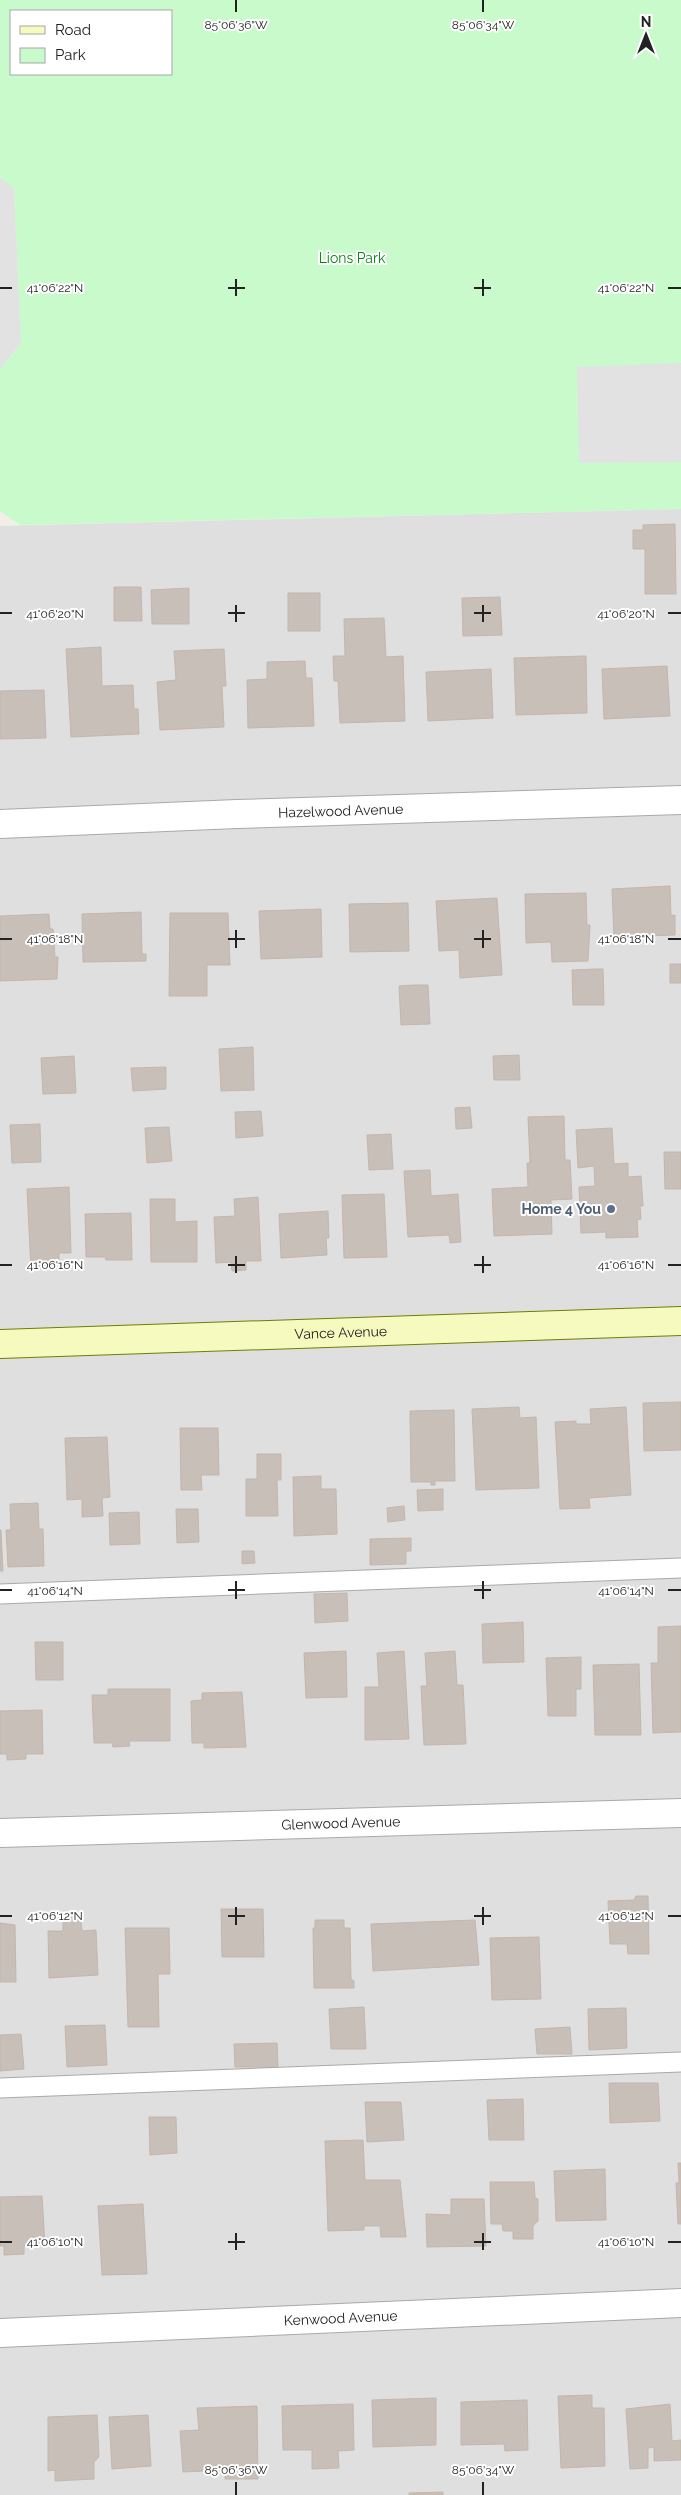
<svg xmlns="http://www.w3.org/2000/svg" width="681" height="2495" viewBox="0 0 681 2495" font-family="Raleway,sans-serif">
  <style>
    .residential { fill: #e0dfdf }
    .park { fill: #c8facc; fill-rule: evenodd }
    .parking { fill: #e2e2e2 }
    .building { fill: #c7bfb8; stroke: #c4b6ab }
    .lines { fill: none; stroke-linecap: round; stroke-linejoin: round }
    .lane-casing { stroke: #a9a9a9; stroke-width: 21 }
    .street-casing { stroke: #a9a9a9; stroke-width: 30 }
    .secondary-casing { stroke: #707d05; stroke-width: 30 }
    .lane { stroke: #fff; stroke-width: 19 }
    .street { stroke: #fff; stroke-width: 28 }
    .secondary { stroke: #f7fabf; stroke-width: 28 }
    .ticks { fill: none; stroke: #222; stroke-width: 2 }
    .service-dot { fill: #5c6f8a; stroke: #fff; stroke-width: 2 }
    .labels { text-anchor: middle; dominant-baseline: central; stroke-width: 4; stroke-linejoin: round; paint-order: stroke }
    .park-label { font-size: 14px; fill: #0c8416; stroke: #fff }
    .street-label { font-size: 14px; fill: #222; stroke: #fff }
    .service-label { font-size: 14px; font-weight: bold; fill: #4e5e75; stroke: #fff; text-anchor: end }
    .ticks-label { font-size: 12px; text-anchor: middle; fill: #222; stroke: #fff; stroke-width: 4; stroke-linejoin: round; paint-order: stroke }
  </style>
  <rect width="100%" height="100%" fill="#f2efe9"/>
  <path class="residential" d="M681,509V2495H0V526Z"/>
  <path class="park" d="M0,0H681V509L20,525L0,511V369L21,343L14,188L0,178ZM11,11H171V74H11Z"/>
  <path class="parking" d="M0,178L14,188L21,343L0,369Z
    M681,363V462L579,463L577,367Z"/>
  <path class="building" d="M675,524L676,594H645V549H633V530H643V525Z
    M114,587H141L142,621H114Z
    M189,588V624H152L151,590Z
    M288,593H320V631H288Z
    M500,597L502,635L463,636L462,598Z
    M384,618L386,657L403,656L405,721L340,723L338,681H334L333,656H345L344,619Z
    M101,647L102,686L133,685L134,709H138L139,734L71,737L66,649Z
    M224,649L226,686H222L224,727L160,730L157,682L176,680L174,651Z
    M586,656L587,713L516,715L514,658Z
    M305,661L306,678H312L314,726L248,728L247,680L267,679V662Z
    M667,666L670,716L604,719L602,669Z
    M491,669L493,718L428,721L426,672Z
    M44,690L46,738L0,739V691Z
    M670,886L671,916L675,915V935L614,937L612,889Z
    M586,893L587,925H590L588,961L552,962L551,942L526,943L525,894Z
    M497,898L502,975L460,978L459,950L439,951L436,901Z
    M408,903L409,951L350,952L349,904Z
    M321,909L322,957L261,959L259,911Z
    M141,912L142,954H146V961L83,962L82,914Z
    M170,913H228L230,965H207V996H169Z
    M49,914L50,929H53L55,957H58L57,979L0,981V916Z
    M670,964H681V983H670Z
    M596,969H603L604,1005H573L572,970Z
    M413,985H428L430,1024L401,1025L399,986Z
    M253,1047L254,1090L221,1091L219,1049Z
    M519,1055L520,1080H494L493,1056Z
    M74,1056L76,1093L43,1094L41,1058Z
    M166,1067V1089L133,1091L131,1068Z
    M470,1107L472,1128L456,1129L455,1108Z
    M261,1111L263,1136L236,1138L235,1112Z
    M564,1116L565,1160H570L572,1199L551,1200L552,1234L494,1236L492,1189L528,1187L527,1163H530L528,1117Z
    M40,1124L41,1162L12,1163L10,1125Z
    M169,1127L172,1161L147,1163L145,1128Z
    M612,1128L614,1164L628,1163V1177L641,1176L643,1206H640L641,1219L637,1220L638,1237L606,1238V1232L581,1233L579,1187L595,1186L594,1166L578,1168L576,1130Z
    M391,1134L393,1169L369,1170L367,1135Z
    M664,1152H681V1189H665Z
    M430,1170L431,1196L458,1194L461,1242L450,1243L449,1235L408,1237L404,1171Z
    M69,1187L71,1253H59V1268L31,1269L27,1189Z
    M384,1194L387,1257L344,1258L342,1195Z
    M258,1197L261,1261H246V1270L232,1271L231,1262L216,1263L214,1217L235,1216L234,1199Z
    M150,1199H175V1222L197,1221V1262H151Z
    M328,1211L329,1238H326L327,1255L281,1258L279,1214Z
    M131,1213L132,1260H106L105,1257H86L85,1214Z
    M681,1402V1450L644,1451L643,1403Z
    M519,1407L520,1418L536,1417L539,1488L476,1490L472,1409Z
    M626,1407L631,1495L589,1498L590,1508L560,1509L555,1422L576,1421V1424H591L590,1409Z
    M454,1410L455,1481H435V1485H431V1482H411L410,1411Z
    M180,1428H218L219,1475H201L202,1490H181Z
    M107,1437L110,1497L102,1498L103,1516L82,1517V1499L67,1500L65,1438Z
    M257,1454H281V1480H277L278,1516H246V1479H257Z
    M321,1476V1489H336L337,1534L294,1536L293,1477Z
    M443,1489V1510L418,1511L417,1490Z
    M38,1503L39,1529H43L44,1566L8,1567L6,1530H11L10,1504Z
    M404,1506L405,1520L388,1522L387,1508Z
    M176,1509H198L199,1542L177,1543Z
    M139,1512L140,1544L110,1545L109,1513Z
    M0,1530H1L3,1571H0Z
    M411,1538V1551H406V1564L370,1565V1539Z
    M242,1551H254L255,1563L242,1564Z
    M347,1593L348,1621L315,1623L314,1594Z
    M523,1622L524,1662L483,1663L482,1624Z
    M681,1626V1732L653,1733L651,1663H658V1627Z
    M35,1642H63V1680H36Z
    M346,1651L347,1697L306,1698L304,1653Z
    M404,1651L409,1739L365,1740V1687H379L377,1653Z
    M455,1651L457,1685H463L466,1744L424,1745L421,1686H427L425,1653Z
    M581,1657V1689H576V1716H548L546,1658Z
    M639,1664L641,1735H595L593,1665Z
    M108,1689H170V1741H129L130,1746L113,1747L112,1743H94L92,1695H108Z
    M242,1692L246,1747L204,1748V1743H192L191,1701L202,1700V1693Z
    M42,1710L43,1754H26V1759L7,1760V1754H0V1711Z
    M636,1896H648L649,1954H628L627,1944H610L608,1901L634,1900Z
    M221,1909H263L264,1957H222Z
    M66,1913L80,1915L82,1931L96,1930L98,1975L49,1978L48,1931H63V1916H66Z
    M315,1920H344V1928H350L351,1979L354,1981V1988H314L313,1928H315Z
    M475,1920L479,1965L373,1971L371,1924Z
    M0,1923L15,1925L16,1982H0Z
    M125,1928H169L170,1974H158L159,2027H128Z
    M539,1937L541,1999L492,2000L490,1938Z
    M364,2007L366,2049H331L329,2009Z
    M626,2008L627,2048L589,2050L588,2009Z
    M105,2025L107,2065L67,2067L65,2026Z
    M570,2027L572,2054H537L535,2029Z
    M21,2034L24,2069L0,2071V2035Z
    M277,2043L278,2067H235L234,2044Z
    M609,2083H658L660,2121L610,2123Z
    M523,2099L524,2140H489L487,2100Z
    M365,2102H401L404,2140L367,2142Z
    M149,2117H176L177,2153L150,2155Z
    M363,2140L365,2180H400L406,2237H381L380,2226H364V2230L328,2231L325,2141Z
    M678,2163H681V2224H678L676,2183H679Z
    M605,2169L606,2220L556,2221L554,2171Z
    M490,2182H534L535,2198L538,2199V2221L533,2226V2239H513V2231H503L502,2224H491Z
    M42,2196L45,2245L24,2246V2254L4,2255V2246H0V2197Z
    M451,2199H484L486,2246L427,2247L426,2214L451,2215Z
    M143,2204L147,2274L102,2275L98,2206Z
    M592,2395V2408H604L605,2466L561,2468L558,2396Z
    M436,2398V2445L373,2447L372,2400Z
    M527,2400L528,2450L505,2451L504,2444L461,2445V2402Z
    M353,2404L354,2450L338,2451L339,2468L312,2469V2450H283L282,2406Z
    M670,2404L672,2441L681,2440V2460L654,2461V2447L648,2448V2468L630,2469L626,2409Z
    M257,2406L258,2479H225V2470L183,2472L180,2431L199,2430L197,2408Z
    M97,2415L99,2457L94,2462V2479L55,2481V2470L48,2471V2417Z
    M148,2415L151,2466L112,2469L109,2417Z
    M443,2492V2495H409V2493Z"/>
  <g class="lines">
    <defs>
      <path id="lane" d="M0,1594L681,1568
        M0,2088L681,2062"/>
      <g id="street">
        <path id="s1" d="M0,824L237,814L681,800"/>
        <path id="s2" d="M0,1833L681,1813"/>
        <path id="s3" d="M0,2333L681,2303"/>
      </g>
      <g id="secondary">
        <path id="s4" d="M0,1344L681,1321"/>
      </g>
    </defs>
    <use href="#lane" class="lane-casing"/>
    <use href="#street" class="street-casing"/>
    <use href="#secondary" class="secondary-casing"/>
    <use href="#lane" class="lane"/>
    <use href="#street" class="street"/>
    <use href="#secondary" class="secondary"/>
  </g>
  <path class="ticks" d="M236,0V12M483,0V12M236,279V296M483,279V296M0,288H12M228,288H245M474,288H491M668,288H681M236,605V622M483,605V622M0,613H12M228,613H245M474,613H491M668,613H681M236,930V948M483,930V948M0,939H12M228,939H245M474,939H491M668,939H681M236,1256V1273M483,1256V1273M0,1265H12M228,1265H245M474,1265H491M668,1265H681M236,1581V1599M483,1581V1599M0,1590H12M228,1590H245M474,1590H491M668,1590H681M236,1907V1925M483,1907V1925M0,1916H12M228,1916H245M474,1916H491M668,1916H681M236,2233V2250M483,2233V2250M0,2242H12M228,2242H245M474,2242H491M668,2242H681M236,2482V2495M483,2482V2495"/>
  <circle class="service-dot" cx="611" cy="1209" r="5"/>
  <g class="labels">
    <g class="park-label">
      <text x="352" y="258">Lions Park</text>
    </g>
    <g class="street-label">
      <text stroke="none"><textPath href="#s1" startOffset="341">Hazelwood Avenue</textPath></text>
      <text stroke="none"><textPath href="#s4" startOffset="341">Vance Avenue</textPath></text>
      <text stroke="none"><textPath href="#s2" startOffset="341">Glenwood Avenue</textPath></text>
      <text stroke="none"><textPath href="#s3" startOffset="341">Kenwood Avenue</textPath></text>
    </g>
    <g class="service-label">
      <text x="601" y="1209">Home 4 You</text>
    </g>
  </g>
  <g class="ticks-label">
    <text x="236" y="29">85°06'36"W</text>
    <text x="483" y="29">85°06'34"W</text>
    <text x="55" y="292">41°06'22"N</text>
    <text x="626" y="292">41°06'22"N</text>
    <text x="55" y="618">41°06'20"N</text>
    <text x="626" y="618">41°06'20"N</text>
    <text x="55" y="943">41°06'18"N</text>
    <text x="626" y="943">41°06'18"N</text>
    <text x="55" y="1269">41°06'16"N</text>
    <text x="626" y="1269">41°06'16"N</text>
    <text x="55" y="1595">41°06'14"N</text>
    <text x="626" y="1595">41°06'14"N</text>
    <text x="55" y="1920">41°06'12"N</text>
    <text x="626" y="1920">41°06'12"N</text>
    <text x="55" y="2246">41°06'10"N</text>
    <text x="626" y="2246">41°06'10"N</text>
    <text x="236" y="2474">85°06'36"W</text>
    <text x="483" y="2474">85°06'34"W</text>
  </g>
  <rect x="10" y="10" width="162" height="65" fill="#ffffff" stroke="#a7a7a7"/>
  <rect x="20" y="26" width="25" height="8" fill="#f7fabf" stroke="#a7a7a7"/>
  <text x="55" y="35" font-size="15" fill="#222222">Road</text>
  <rect x="20" y="48" width="25" height="15" fill="#c8facc" stroke="#a7a7a7"/>
  <text x="55" y="60" font-size="15" fill="#222222">Park</text>
  <g transform="translate(646 35)" stroke="#ffffff" stroke-width="4" paint-order="stroke">
  <path d="M0-4L9 19L0 12L-9 19Z" fill="#222222"/>
  <text y="-8" font-size="14" font-weight="bold" text-anchor="middle" fill="#222222">N</text>
  </g>
</svg>
